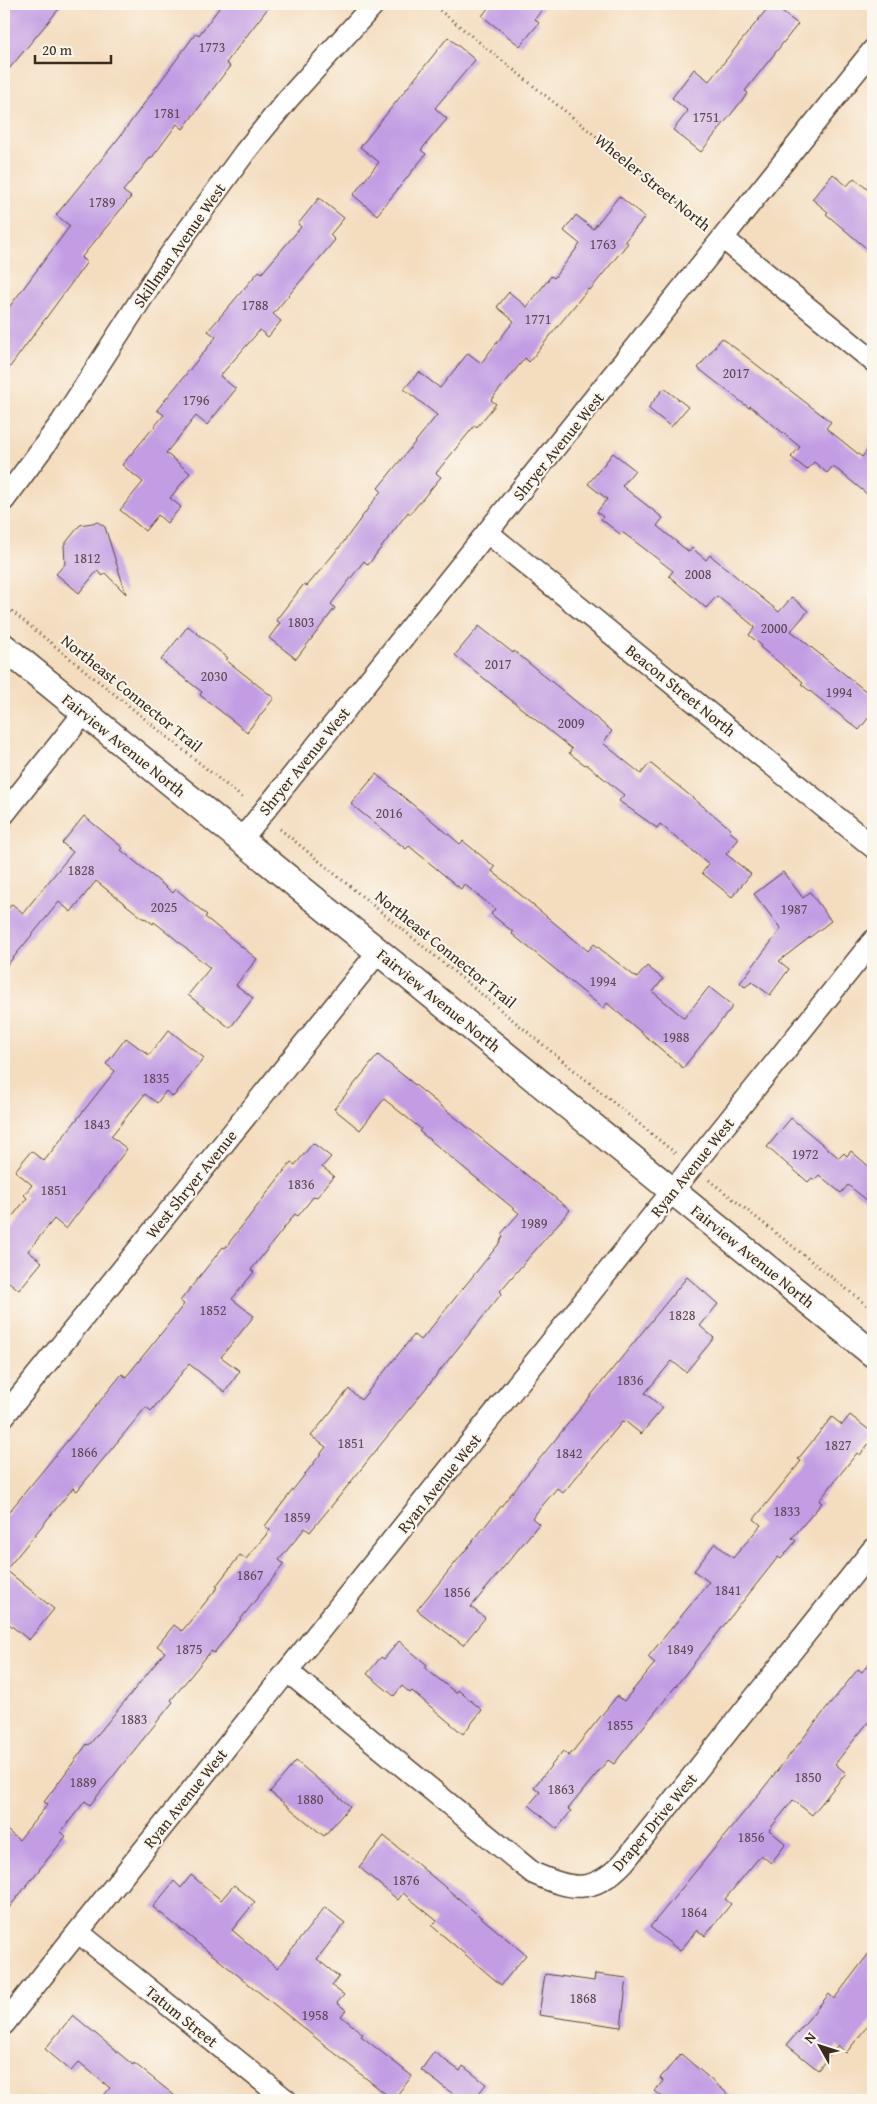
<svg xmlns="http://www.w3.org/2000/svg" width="877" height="2104" viewBox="0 0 877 2104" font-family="'Gentium Book Plus',serif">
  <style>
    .building { fill: #c29de4 }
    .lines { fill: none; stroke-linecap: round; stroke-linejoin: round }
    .minor-casing { stroke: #574536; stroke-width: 24 }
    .tertiary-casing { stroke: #574536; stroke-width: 29 }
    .path { stroke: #574536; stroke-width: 3; stroke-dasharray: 1 4; stroke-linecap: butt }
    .minor { stroke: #fff; stroke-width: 21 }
    .tertiary { stroke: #fff; stroke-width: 26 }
    .labels { text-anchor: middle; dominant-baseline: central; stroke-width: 4; stroke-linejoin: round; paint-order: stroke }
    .number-label { font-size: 14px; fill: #5d4750 }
    .street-label { font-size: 16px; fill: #3b2a1e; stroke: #fbf7ec }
  </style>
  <rect width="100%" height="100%" fill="#fbf7ec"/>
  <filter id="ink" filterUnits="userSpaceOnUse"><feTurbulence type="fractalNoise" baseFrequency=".02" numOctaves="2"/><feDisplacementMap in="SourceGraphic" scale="10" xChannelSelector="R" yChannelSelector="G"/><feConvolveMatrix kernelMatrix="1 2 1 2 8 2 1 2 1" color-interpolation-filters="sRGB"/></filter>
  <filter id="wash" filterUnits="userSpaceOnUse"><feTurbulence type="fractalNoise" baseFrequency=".0096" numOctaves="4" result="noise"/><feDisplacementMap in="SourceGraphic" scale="20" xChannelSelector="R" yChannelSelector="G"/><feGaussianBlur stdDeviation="1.12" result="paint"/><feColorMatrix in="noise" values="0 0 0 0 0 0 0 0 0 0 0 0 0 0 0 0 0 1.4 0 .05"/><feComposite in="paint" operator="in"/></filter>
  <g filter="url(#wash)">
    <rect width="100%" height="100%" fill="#f4ddbf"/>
    <g id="blocks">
      <path class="building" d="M12,4H63L4,75V14Z
        M222,4H271L226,63L230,66L183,129L177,124L151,159L150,158L123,191L131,197L81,258L87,262L4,375V314L70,226L56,215L118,139L196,33L199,35Z
        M491,4H546L535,19L539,23L520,46L482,16Z
        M771,4L798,24L745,91L748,93L701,152L673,130L688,111L672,98L694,69L709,81Z
        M448,37L475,60L435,108L447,119L421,150L426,154L377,215L353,195L379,162L360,147Z
        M833,174L847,186L854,178L873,194V254L826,214L828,212L812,199Z
        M619,196L645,217L625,241L628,243L590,290L588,289L529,362L525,358L491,400L496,404L477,427L475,425L436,473L441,477L410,514L408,512L368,565L364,561L331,604L335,608L296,659L269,638L280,623L276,620L304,584L307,586L342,544L381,491L378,488L437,415L404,389L419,372L440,388L468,353L481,363L514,321L497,307L509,292L527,307L551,276L554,278L580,244L564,231L576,215L593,229Z
        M319,198L344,218L330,235L335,240L273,314L281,321L268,337L260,330L220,376L236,389L207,425L196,416L166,453L190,473L170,498L181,507L167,523L158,515L145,531L120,510L143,482L122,465L164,415L157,410L216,337L208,331L259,271L262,273L301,227L298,224Z
        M722,338L831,422L826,428L862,457L873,443V499L833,466L827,473L814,462L807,470L791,457L800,447L750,406L749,408L698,368Z
        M664,388L688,407L671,427L648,408Z
        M613,453L635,470L622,486L663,518L657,526L689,552L692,548L706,560L710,555L779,612L792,597L808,611L791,631L873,697V712L859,730L801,684L803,682L760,647L761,645L749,635L755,627L717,596L706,608L669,576L673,571L641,546L622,532L620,534L601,519L603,517L597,512L607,499L588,484Z
        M98,522L105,527L126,594L105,573L103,576L97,571L79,593L56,574L65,564L64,545L80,525Z
        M188,626L228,658L226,660L274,698L247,732L200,695L202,692L161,660Z
        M479,626L513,653L514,651L612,731L603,743L641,774L650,763L731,829L729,831L739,839L726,854L751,874L732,897L702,873L709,864L660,824L657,828L619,801L624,795L586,764L585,765L569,753L572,749L455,655Z
        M376,774L460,844L463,841L495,867L492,871L588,951L594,944L637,978L647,966L663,979L653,992L684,1018L709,987L733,1006L683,1068L607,1003L603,1008L512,934L513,932L491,914L495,909L464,884L461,889L409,846L406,849L351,804Z
        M84,816L123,848L121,850L173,893L176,889L207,915L205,917L257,959L236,985L253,998L230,1028L188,995L210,968L167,932L154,922L153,924L145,918L144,919L96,881L71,912L59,902L4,969V914L12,904L23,913L73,852L62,843Z
        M783,872L803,898L810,892L831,921L779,961L789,969L770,995L752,982L745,987L740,983L781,929L754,894Z
        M169,1030L204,1058L173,1097L166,1091L157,1103L145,1094L111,1136L127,1149L66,1229L54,1219L28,1251L42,1262L19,1290L4,1278V1227L27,1198L24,1195L32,1185L15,1171L31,1151L44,1161L115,1071L106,1064L126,1038L149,1055Z
        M378,1055L570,1210L500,1291L502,1293L338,1498L310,1532L305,1528L279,1560L284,1564L214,1653L211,1651L171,1700L173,1702L90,1805L85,1801L61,1832L66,1836L4,1914V1828L19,1840L48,1804L44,1802L87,1744L89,1745L165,1652L157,1646L174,1625L182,1631L218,1587L216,1586L240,1555L246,1559L270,1530L265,1526L326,1447L311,1436L349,1389L361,1400L414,1335L420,1340L422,1339L498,1245L503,1236L501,1234L519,1213L419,1131L421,1129L384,1099L360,1130L334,1109Z
        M791,1118L839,1158L844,1153L847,1156L851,1151L873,1170V1205L848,1185L841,1193L819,1175L815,1180L812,1178L808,1182L767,1147Z
        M313,1143L331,1157L322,1167L334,1176L317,1197L314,1196L298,1216L295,1214L251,1270L254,1272L232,1299L254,1316L221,1357L240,1371L225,1392L189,1364L151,1411L146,1407L77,1491L73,1488L6,1570L54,1609L29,1640L4,1620V1518L122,1374L126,1377L164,1330L184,1304L180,1301L223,1247L225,1248L291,1162L295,1165Z
        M687,1277L718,1304L700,1326L714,1338L686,1372L672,1361L645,1393L663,1408L641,1434L625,1421L623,1423L622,1422L563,1493L557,1488L532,1518L539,1524L471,1607L485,1618L463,1645L417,1610Z
        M850,1415L873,1433V1438L860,1455L857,1453L819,1501L822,1503L792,1538L796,1541L781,1559L778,1557L614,1764L608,1760L568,1809L571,1811L557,1829L529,1805L540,1792L534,1787L563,1751L569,1756L617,1696L624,1701L655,1663L648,1657L709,1582L694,1571L715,1543L733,1558L761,1525L754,1519L801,1461L798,1459L832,1417L842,1425Z
        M399,1641L427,1665L425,1668L456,1693L458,1690L482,1710L463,1734L412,1691L410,1693L402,1686L394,1696L367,1674L381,1657L384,1659Z
        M873,1658V1716L835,1764L846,1773L812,1815L793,1800L769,1830L786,1844L771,1863L761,1855L725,1899L731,1904L705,1936L697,1930L680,1951L650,1927L754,1800L858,1669L862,1672Z
        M296,1761L350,1806L324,1836L270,1792Z
        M384,1836L526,1955L501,1985L432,1926L437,1921L403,1893L398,1900L359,1867Z
        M191,1875L221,1900L234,1885L255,1902L232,1930L277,1968L325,1907L345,1923L317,1959L339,1977L332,1986L344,1995L337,2003L346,2010L341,2016L363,2034L361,2036L412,2076L393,2100L153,1907L174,1881L181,1888Z
        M873,1948V2019L846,2053L838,2045L818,2070L787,2045L829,1994L834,1999Z
        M545,1974L594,1981L595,1974L627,1978L621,2027L539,2015Z
        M73,2015L133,2065L134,2063L180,2100H100L110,2088L79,2062L71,2071L45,2049Z
        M434,2052L460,2071L463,2066L486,2084L474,2100H461L421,2070Z
        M681,2054L735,2100H666L655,2091L663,2081L660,2078Z"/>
    </g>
  </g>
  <g filter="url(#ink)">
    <use href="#blocks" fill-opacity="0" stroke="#574536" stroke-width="1"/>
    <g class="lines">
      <defs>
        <path id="minor" d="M724,239L873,361
          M4,500L61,423L167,259L245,152L288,99L374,4
          M488,533L873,847
          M4,814L84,713
          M241,840L873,50
          M4,1416L379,951
          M287,1671L533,1873C571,1890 593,1895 624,1862L873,1549
          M78,1932L286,2100
          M4,2024L873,941"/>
        <path id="tertiary" d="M4,647L873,1354"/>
      </defs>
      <use href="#minor" class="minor-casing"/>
      <use href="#tertiary" class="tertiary-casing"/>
      <path class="path" d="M432,4L706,225
        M4,605L244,799
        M280,829L675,1153
        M709,1180L873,1310"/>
      <use href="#minor" class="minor"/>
      <use href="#tertiary" class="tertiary"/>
    </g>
  </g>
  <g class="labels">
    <g class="number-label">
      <text x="212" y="47">1773</text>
      <text x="167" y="113">1781</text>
      <text x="706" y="117">1751</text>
      <text x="102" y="202">1789</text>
      <text x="603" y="244">1763</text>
      <text x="255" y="305">1788</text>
      <text x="538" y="319">1771</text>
      <text x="736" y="373">2017</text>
      <text x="196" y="400">1796</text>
      <text x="87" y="558">1812</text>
      <text x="698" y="574">2008</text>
      <text x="301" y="622">1803</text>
      <text x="774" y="628">2000</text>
      <text x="498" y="664">2017</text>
      <text x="214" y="676">2030</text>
      <text x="839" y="692">1994</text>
      <text x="571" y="723">2009</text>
      <text x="389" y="813">2016</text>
      <text x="81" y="870">1828</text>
      <text x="164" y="907">2025</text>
      <text x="794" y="909">1987</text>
      <text x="603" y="981">1994</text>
      <text x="676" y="1037">1988</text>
      <text x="156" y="1078">1835</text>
      <text x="97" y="1124">1843</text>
      <text x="805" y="1154">1972</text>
      <text x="301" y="1184">1836</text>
      <text x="54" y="1190">1851</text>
      <text x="534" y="1223">1989</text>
      <text x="213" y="1310">1852</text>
      <text x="682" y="1315">1828</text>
      <text x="630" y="1380">1836</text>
      <text x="351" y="1443">1851</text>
      <text x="838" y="1445">1827</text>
      <text x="84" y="1452">1866</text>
      <text x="569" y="1453">1842</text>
      <text x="787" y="1511">1833</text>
      <text x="297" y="1517">1859</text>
      <text x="250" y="1575">1867</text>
      <text x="728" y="1590">1841</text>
      <text x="457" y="1592">1856</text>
      <text x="189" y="1649">1875</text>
      <text x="680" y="1649">1849</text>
      <text x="134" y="1719">1883</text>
      <text x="620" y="1725">1855</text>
      <text x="808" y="1777">1850</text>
      <text x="83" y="1782">1889</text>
      <text x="561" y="1789">1863</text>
      <text x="310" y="1799">1880</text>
      <text x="751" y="1837">1856</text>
      <text x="406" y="1880">1876</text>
      <text x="694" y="1912">1864</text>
      <text x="583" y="1998">1868</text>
      <text x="315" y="2015">1958</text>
    </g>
    <g class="street-label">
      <text transform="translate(653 182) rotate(39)">Wheeler Street North</text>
      <text transform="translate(179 245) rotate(-55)">Skillman Avenue West</text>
      <text transform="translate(558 446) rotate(-51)">Shryer Avenue West</text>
      <text transform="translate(681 690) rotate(39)">Beacon Street North</text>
      <text transform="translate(132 693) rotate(39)">Northeast Connector Trail</text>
      <text transform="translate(124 745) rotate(39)">Fairview Avenue North</text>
      <text transform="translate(304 761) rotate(-51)">Shryer Avenue West</text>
      <text transform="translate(446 949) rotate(39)">Northeast Connector Trail</text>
      <text transform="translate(439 1000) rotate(39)">Fairview Avenue North</text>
      <text transform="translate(692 1167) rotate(-51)">Ryan Avenue West</text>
      <text transform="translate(191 1184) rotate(-51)">West Shryer Avenue</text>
      <text transform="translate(753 1256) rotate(39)">Fairview Avenue North</text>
      <text transform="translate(439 1483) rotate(-51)">Ryan Avenue West</text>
      <text transform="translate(185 1798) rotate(-51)">Ryan Avenue West</text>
      <text transform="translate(654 1822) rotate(-50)">Draper Drive West</text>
      <text transform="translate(182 2016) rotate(39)">Tatum Street</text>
    </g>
  </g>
  <rect width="877" height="2104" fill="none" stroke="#fbf7ec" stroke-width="20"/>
  <g transform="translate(820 2046) rotate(309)" stroke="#fbf7ec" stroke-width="4" paint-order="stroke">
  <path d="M0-4L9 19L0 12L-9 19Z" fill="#3b2a1e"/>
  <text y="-8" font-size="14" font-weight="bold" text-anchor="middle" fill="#3b2a1e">N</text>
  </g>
  <path d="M35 55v8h76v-8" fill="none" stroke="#3b2a1e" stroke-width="2.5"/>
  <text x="42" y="55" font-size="15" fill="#3b2a1e" stroke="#fbf7ec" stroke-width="4" paint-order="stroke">20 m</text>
</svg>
